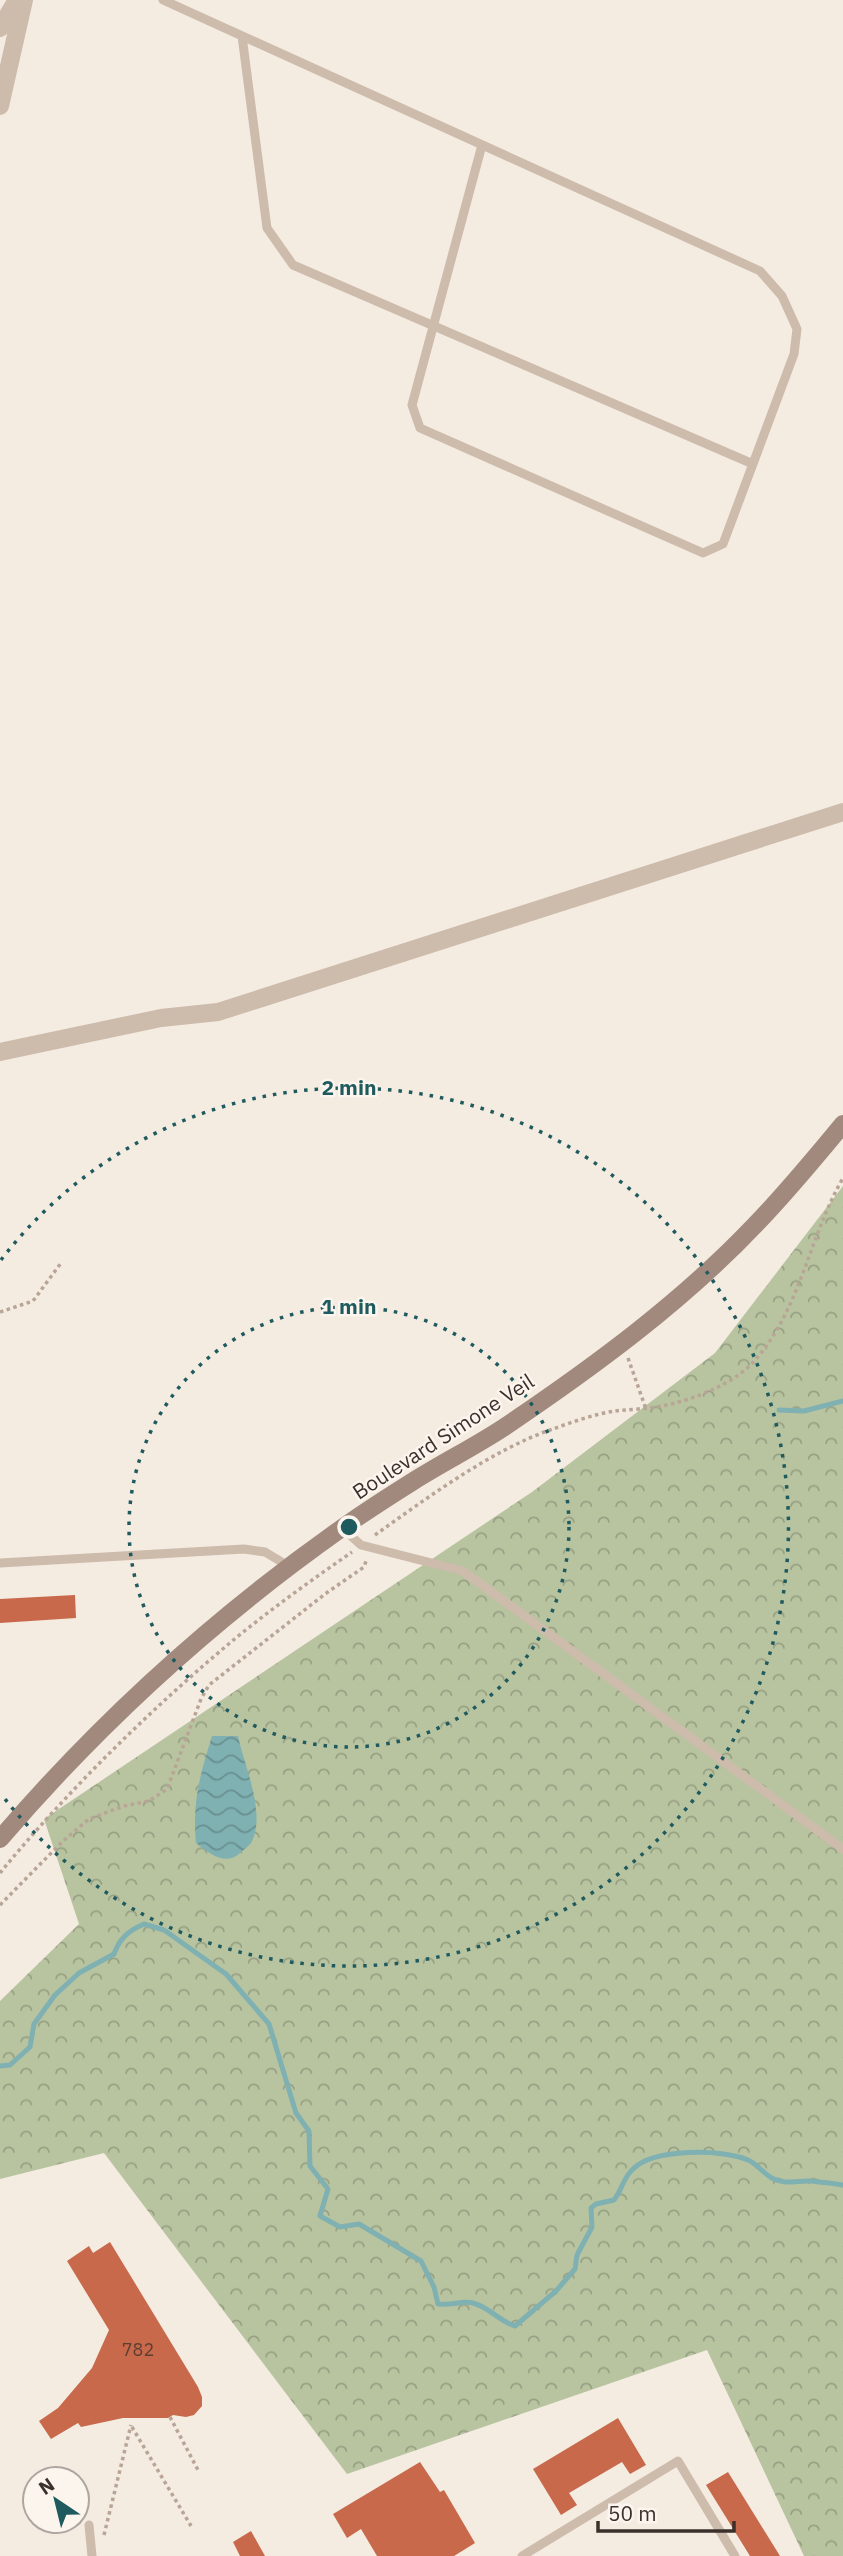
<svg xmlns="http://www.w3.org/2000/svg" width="843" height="2556" viewBox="0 0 843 2556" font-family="'IBM Plex Sans',sans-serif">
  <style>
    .forest { fill: url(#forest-crowns) }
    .water { fill: url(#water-waves) }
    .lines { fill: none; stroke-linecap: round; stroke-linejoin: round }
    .stream { stroke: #7fb0b2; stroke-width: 5 }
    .building { fill: #c8694b }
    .path { stroke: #b9a596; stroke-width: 3.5; stroke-dasharray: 3.5 3.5; stroke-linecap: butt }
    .service { stroke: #cdbbac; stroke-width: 9 }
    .minor { stroke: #cdbbac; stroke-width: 18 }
    .secondary { stroke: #a18a7d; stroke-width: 18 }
    .ring { fill: none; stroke: #1f5a5e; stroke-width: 3.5; stroke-dasharray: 3.5 7 }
    .labels { text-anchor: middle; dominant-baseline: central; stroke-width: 5; stroke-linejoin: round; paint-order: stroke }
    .number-label { font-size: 18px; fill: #5e3e33 }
    .street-label { font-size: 21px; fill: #3b302b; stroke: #fbf5ee }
    .centre { fill: #1f5a5e; stroke: #fbf5ee; stroke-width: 3.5 }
    .ring-label { font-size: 21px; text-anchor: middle; font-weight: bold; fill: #1f5a5e; stroke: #fbf5ee; stroke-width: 5; stroke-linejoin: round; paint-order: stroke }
  </style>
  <defs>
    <pattern id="forest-crowns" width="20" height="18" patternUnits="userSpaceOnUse" patternTransform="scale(1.75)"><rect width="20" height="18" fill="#b8c4a0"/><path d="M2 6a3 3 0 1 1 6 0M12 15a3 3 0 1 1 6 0" fill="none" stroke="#97a083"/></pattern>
    <pattern id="water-waves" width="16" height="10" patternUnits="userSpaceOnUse" patternTransform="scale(1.75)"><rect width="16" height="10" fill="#7fb0b2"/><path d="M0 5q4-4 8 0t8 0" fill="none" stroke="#699091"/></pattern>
  </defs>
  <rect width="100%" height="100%" fill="#f4ebe1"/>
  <path class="forest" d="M843,1186V2556H804L707,2350L347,2474L104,2153L0,2179V2001L79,1924L44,1819L532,1492L715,1353Z"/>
  <path class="water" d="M212,1736H238C244,1765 267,1815 251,1843C248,1847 243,1850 239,1854C224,1866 209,1853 196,1843C192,1802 200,1775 212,1736Z"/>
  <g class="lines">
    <path class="stream" d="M779,1410L804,1411L843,1401
      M0,2066L10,2065L30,2047L34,2024L55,1995L79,1973L114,1954C120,1938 128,1931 144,1924L164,1930L226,1974L269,2024L296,2113L309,2131L310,2166L328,2189L320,2216L340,2227L359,2224L421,2261L434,2287L438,2304C451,2306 463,2300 473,2303C489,2307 499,2321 515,2326L556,2291L575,2269L577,2255L592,2227L591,2208L596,2204L614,2200C622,2190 623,2178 633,2169C654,2148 722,2149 748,2160C758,2164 764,2175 774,2179C786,2185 799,2180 811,2181C821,2182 833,2183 843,2185"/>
  </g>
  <path class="building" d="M75,1595L76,1618L0,1623V1599Z
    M110,2242L198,2387L202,2397V2406L194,2415L186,2417L173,2415L168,2418H123L81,2427L78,2423L51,2439L39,2421L58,2408L92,2368L109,2330L67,2261L89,2246L93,2253Z
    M618,2418L646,2465L630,2474L622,2462L569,2493L577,2505L561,2515L533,2469Z
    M420,2462L440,2492L444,2490L475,2543L454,2556H377L361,2529L347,2538L333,2514Z
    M728,2472L780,2556H750L706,2485Z
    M251,2531L265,2556H240L233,2542Z"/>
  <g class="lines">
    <path class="path" d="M0,1312L33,1301L61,1263
      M628,1358L646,1409
      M375,1535C427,1498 493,1449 553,1429C572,1422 595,1414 615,1411C632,1409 650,1409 667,1405C697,1398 736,1383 756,1359C801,1307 809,1237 843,1178
      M0,1873C68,1790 154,1706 237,1637C274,1607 313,1579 352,1552
      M0,1905L63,1841L89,1819L124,1806L149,1801L167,1789L201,1699L209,1685L325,1594L364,1567L367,1558
      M170,2417L198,2470
      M132,2427L191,2526
      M104,2535L131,2425"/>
    <path class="service" d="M163,0L760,271L782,296L797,329L794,354L723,544L703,553L420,428L412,405L482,145
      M242,36L267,228L293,265L753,464
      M342,1528L361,1545L463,1571L843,1849
      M0,1563L244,1549L265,1552L290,1567
      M89,2525L92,2556
      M522,2556L678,2461L735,2556"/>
    <path class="minor" d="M0,28L17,0
      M0,106L24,0
      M0,1052L161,1018L218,1012L843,812"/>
    <path class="secondary" d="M0,1839C100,1722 216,1617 342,1528C365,1512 388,1497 412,1482C442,1463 474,1447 503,1428C592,1368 681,1303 755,1225C786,1193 815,1158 843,1124"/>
  </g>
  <g class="ring">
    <circle cx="349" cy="1527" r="220"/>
    <path d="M1 1260A439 439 0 1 1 1 1794"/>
  </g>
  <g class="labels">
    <g class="number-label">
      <text x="138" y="2349">782</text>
    </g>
    <g class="street-label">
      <text transform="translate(443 1436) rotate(-33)">Boulevard Simone Veil</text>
    </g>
  </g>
  <circle cx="349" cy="1527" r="10" class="centre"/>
  <g class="ring-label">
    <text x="349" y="1095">2 min</text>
    <text x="349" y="1314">1 min</text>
  </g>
  <g transform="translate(56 2500) rotate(325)"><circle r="33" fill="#fbf5ee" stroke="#aea6a0" stroke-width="2"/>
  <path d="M0-5L12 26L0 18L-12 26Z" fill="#1f5a5e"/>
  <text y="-10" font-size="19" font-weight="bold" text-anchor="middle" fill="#3b302b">N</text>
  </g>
  <path d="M598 2521v10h136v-10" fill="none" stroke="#3b302b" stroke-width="3.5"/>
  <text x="608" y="2521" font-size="21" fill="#3b302b" stroke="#fbf5ee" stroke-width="5" paint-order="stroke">50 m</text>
</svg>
